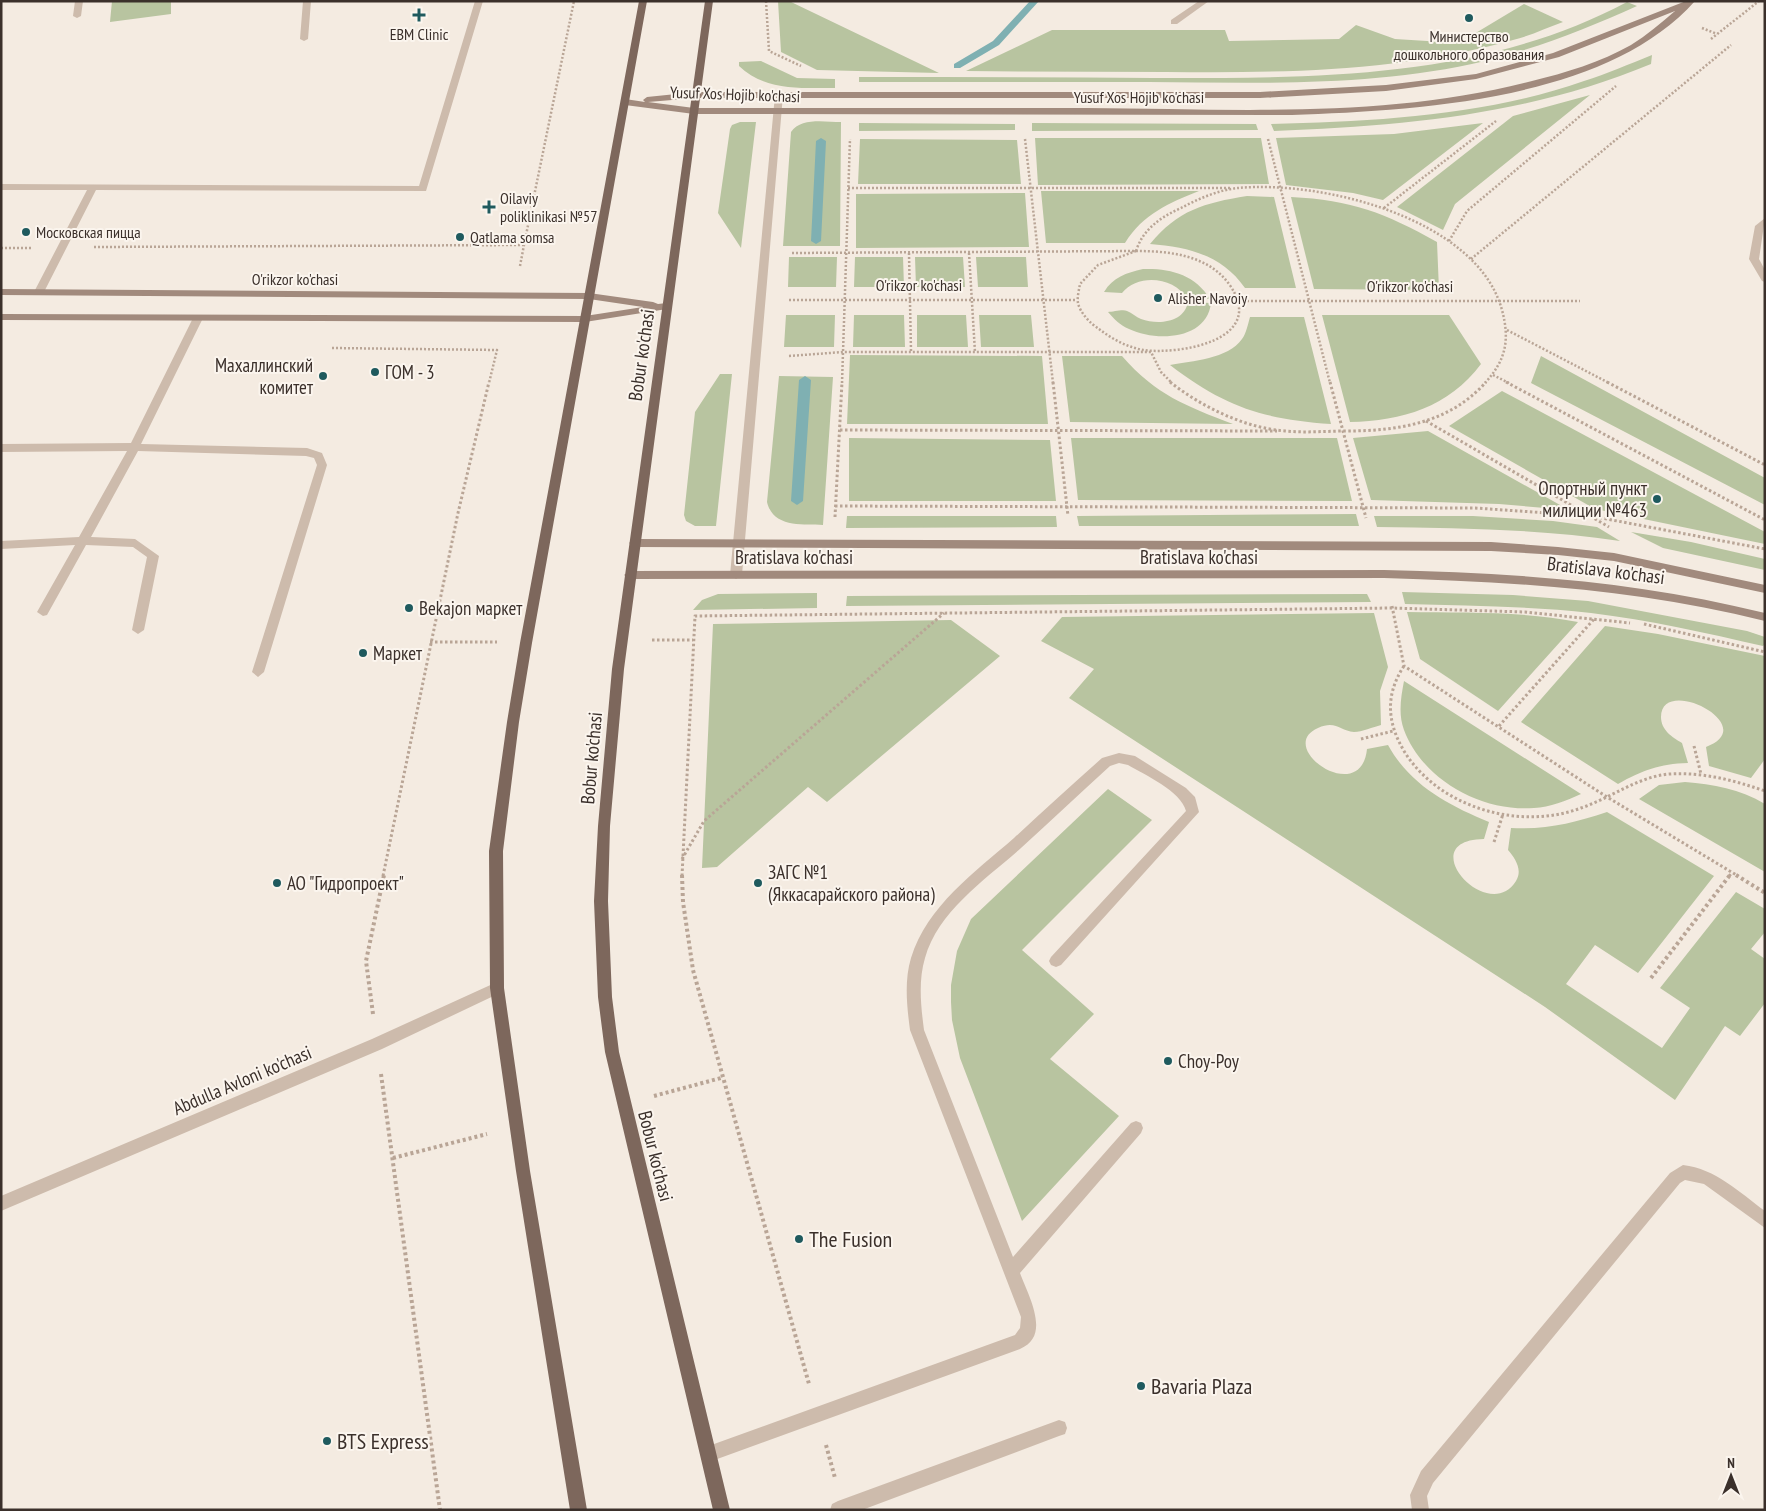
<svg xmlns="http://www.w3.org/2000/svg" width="1766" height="1511" viewBox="0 0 1766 1511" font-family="'PT Sans Narrow',sans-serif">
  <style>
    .green { fill: #b8c4a0 }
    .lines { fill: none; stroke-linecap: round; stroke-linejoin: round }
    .stream { fill: #7fb0b2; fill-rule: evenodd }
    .path-far2 { stroke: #b9a596; stroke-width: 2.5; stroke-dasharray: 2 2; stroke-linecap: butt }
    .path-far1 { stroke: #b9a596; stroke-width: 3; stroke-dasharray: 2.5 2.5; stroke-linecap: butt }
    .path { stroke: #b9a596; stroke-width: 4; stroke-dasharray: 3 3; stroke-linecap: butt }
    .lane { fill: #cdbbac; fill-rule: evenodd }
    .street { fill: #cdbbac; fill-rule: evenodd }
    .secondary { fill: #a18a7d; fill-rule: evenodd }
    .primary { fill: #7d675c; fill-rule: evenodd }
    .poi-dot { fill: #1f5a5e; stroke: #fbf5ee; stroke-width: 2 }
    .labels { text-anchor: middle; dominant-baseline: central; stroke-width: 4; stroke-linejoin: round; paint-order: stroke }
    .far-poi-label { font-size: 16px; fill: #3b302b; stroke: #fbf5ee; text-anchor: start }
    .far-street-label { font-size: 16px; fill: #3b302b; stroke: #fbf5ee }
    .street-label { font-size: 19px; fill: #3b302b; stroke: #fbf5ee }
    .poi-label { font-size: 19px; fill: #3b302b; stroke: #fbf5ee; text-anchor: start }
    .near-poi-label { font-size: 22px; fill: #3b302b; stroke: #fbf5ee; text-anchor: start }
  </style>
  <rect width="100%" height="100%" fill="#f4ebe1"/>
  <path class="green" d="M112,1H171V14L110,22Z
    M778,1H789L939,73L817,70L781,52Z
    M1627,2L1637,6C1588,28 1538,48 1485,61C1375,87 1261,83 1149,82C1052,82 956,82 859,82V77C957,77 1055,77 1153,78C1315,78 1480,80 1627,2Z
    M1524,4L1563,22C1546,28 1530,36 1513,40C1400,72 1283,73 1167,72C1100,72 1033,72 966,71L1052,30H1225L1229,41L1339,39L1356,25L1395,39L1459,43Z
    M1652,55L1651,64C1528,115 1405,126 1274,131L1271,124C1376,121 1484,116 1584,81C1607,74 1629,64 1652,55Z
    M761,61L797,78L835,79V88C802,88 765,91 739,66V62Z
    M1590,95L1455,204L1443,230L1397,207L1513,116Z
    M740,122H756L741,248L718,213L730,129L732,125Z
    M841,122L840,246H783L791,132C801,117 825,122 841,122Z
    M859,123L1015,124V130L859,131Z
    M1032,123L1256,124L1258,130L1032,131Z
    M1483,123L1383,200L1353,193L1286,185L1276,138L1394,134Z
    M1035,138H1261L1269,184L1038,185Z
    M860,139L1017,140L1021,184H858Z
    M1041,191H1199C1169,203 1143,214 1125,243H1046Z
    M1025,193L1029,247L856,248V194Z
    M1247,196L1274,197L1296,288H1245C1222,255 1188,247 1150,244C1178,210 1204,203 1247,196Z
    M1291,197C1352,200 1385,213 1437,242L1439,290L1314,289Z
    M789,257H837L836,287H788Z
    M855,257H903L904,287H854Z
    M915,257H963L965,287H916Z
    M976,257H1026L1028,287H978Z
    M1143,269C1169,268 1195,274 1210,299H1187C1175,277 1138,273 1122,293L1104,292C1113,277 1126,273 1143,269Z
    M1188,302L1211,303C1207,340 1156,342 1129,329C1120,325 1114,319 1108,312C1113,312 1123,309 1127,311C1132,313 1136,317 1141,319C1158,325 1184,323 1188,302Z
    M786,315H835L834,347H784Z
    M854,315H904L905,347H853Z
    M917,315H966L968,347H917Z
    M979,315H1031L1034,347H981Z
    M1322,315H1449L1481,364C1449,407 1402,421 1350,422Z
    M1250,317H1304L1331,424C1262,419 1225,407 1170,365C1192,361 1228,359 1242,339C1246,334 1248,324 1250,317Z
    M850,355L1042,356L1048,424H847Z
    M1062,356H1122C1156,395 1186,406 1233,424L1070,422Z
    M1541,356L1765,478V505L1531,383Z
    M720,374H732L716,526H695L686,521L684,515L695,412Z
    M779,376L833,377L823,525C803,524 773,528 767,502Z
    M1502,391L1765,532V544L1595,509L1449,426Z
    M1428,431L1569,510L1499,504L1371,500L1353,438Z
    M849,438L1050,440L1056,501H849Z
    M1071,438H1337L1352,501L1078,500Z
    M1356,514L1359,526H1079L1077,516Z
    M847,516H1056L1057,527L846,528Z
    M1374,516H1473L1553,521L1597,527L1620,541C1539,529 1459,528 1377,527Z
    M1631,532L1691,542L1765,559V570L1663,548Z
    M1402,592L1513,595L1588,601L1747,631L1765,637V644L1763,646C1706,633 1649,620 1591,613C1530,606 1467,606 1405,604Z
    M817,593V608L693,610L702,600L718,594Z
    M1367,594L1371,602L846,606L847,596Z
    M1407,612C1464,613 1522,611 1578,622L1498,711L1420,659Z
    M1374,613L1388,667L1380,691L1381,725C1373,727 1362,732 1354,732C1340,731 1336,720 1318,728C1274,747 1361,808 1367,749L1388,745C1410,785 1448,805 1489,822L1484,839C1411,840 1488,926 1516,881C1523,870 1515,858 1508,850L1511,828C1546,830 1574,823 1607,812L1714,876L1638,973L1595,945L1566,984L1662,1048L1690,1008L1660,988L1736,892L1765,909V932L1751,949L1765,959V1003L1740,1036L1725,1026L1675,1100L1545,1007L1069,698L1094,669L1041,641L1062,617Z
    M951,620L1000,656L827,802L808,787L717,867L702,868L713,624Z
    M1605,626L1658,634L1765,656V759L1751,778L1709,766L1706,747C1763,726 1661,674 1661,717C1661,730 1672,737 1682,743L1688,763C1659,764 1643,770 1618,784L1521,722Z
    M1404,681L1581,794C1566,801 1550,807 1534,808C1481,812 1423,780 1404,730C1398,714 1401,697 1404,681Z
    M1685,782C1713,784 1740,789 1765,804V872L1639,799L1659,785Z
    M1108,789L1152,820L1022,950L1094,1014L1050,1059L1119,1116L1022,1221L960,1058L952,1020L951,1002V985L957,951L971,919Z"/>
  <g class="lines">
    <path class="stream" d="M1030,1H1039L999,45L960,68H954V64L993,41Z
      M821,138L826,141L821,241L816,244L811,241L816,141Z
      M805,376L811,380L803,501L797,505L791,501L799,380Z"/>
    <path class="path-far2" d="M766,1L769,51L801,66
      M1702,28L1717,34
      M1711,39L1759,1
      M1025,139L1053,383
      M1268,139L1330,383
      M848,188H1232
      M1384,208L1496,121
      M1449,241L1467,211L1616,86
      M94,247L524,245L574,1
      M1,248H31
      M1136,251C1169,251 1208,255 1229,284C1269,340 1180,355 1143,350C1127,347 1112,339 1099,329C1091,324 1080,313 1078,303C1077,297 1079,290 1080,284L1098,265Z
      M792,253L1136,251C1143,229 1161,217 1181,208C1198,199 1218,190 1238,188C1321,180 1477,218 1502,310C1510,340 1506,360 1485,383
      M909,253L911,351
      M969,253L975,352
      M1471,259L1731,45
      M520,266L524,245
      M789,300H1077
      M1239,301H1580
      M1507,330L1609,383
      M332,348L497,350L489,383
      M789,356L843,352H1151L1161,372L1172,383
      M1493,375L1509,383
      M842,383L850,139"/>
    <path class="path-far1" d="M1053,382L1068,516
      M1170,382C1202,407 1245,428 1285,431C1306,433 1326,431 1347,431C1398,431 1450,423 1486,382
      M1330,382L1366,518
      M1506,382L1765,520
      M1607,382L1765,465
      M1426,421L1609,527
      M840,430L1277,431
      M835,506L1475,508L1591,516L1765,549
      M835,517L842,382
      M1392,606L1404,666L1607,797L1738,876
      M1644,624L1765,652
      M652,640H693
      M430,642H497
      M1404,666C1385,695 1387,722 1404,751C1439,808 1520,831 1581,808C1611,798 1637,777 1669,774C1703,772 1733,780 1765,791
      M1499,726L1595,618
      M1361,739L1393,731
      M1694,746L1701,774
      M1494,842L1503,814
      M682,859L704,821L944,613
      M383,876L458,513L489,382
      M682,876L695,616L1392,608L1525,612L1630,623
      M1729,876L1732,873"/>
    <path class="path" d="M682,875L683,902L693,970L809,1384
      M1736,875L1765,893
      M1651,978L1730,875
      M373,1014L366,961L384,875
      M381,1074L440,1510
      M654,1096L721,1078
      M393,1158L487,1134
      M826,1445L835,1478"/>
    <path class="lane" d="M75,1H83L81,16L77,18L73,16Z
      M303,1H311L308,39L304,41L300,39Z
      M475,1H483L426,191L96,190L44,292L39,295L36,294L34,292L87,190H1V184L419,186Z
      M1199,1H1209L1177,24H1171V20Z
      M1765,218L1759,259L1765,270V282L1762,281L1749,259L1755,226Z
      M198,315L203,318L141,444L307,448L322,453L327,465L264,672L258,677L252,672L317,465L314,458L306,456L138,451L91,537L135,539L159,556L144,630L138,634L132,630L147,557L133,547L86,545L47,615L43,616L37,612L75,545L1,549V541L79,537L127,451L1,452V444L131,443L193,318Z
      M1119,753L1135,756L1186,788L1195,797L1199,812L1061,965L1056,967L1051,965L1049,961L1051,957L1186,811C1181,791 1145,775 1128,765L1119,763L1110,766C1080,793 1051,821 1021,848C986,879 938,911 925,958C918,981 921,1007 924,1030L1013,1257L1131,1123L1136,1121L1141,1123L1143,1128L1141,1133L1020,1273C1028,1295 1052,1336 1020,1349L709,1462L703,1460L701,1454L703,1448L1015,1335L1020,1328L1021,1317L910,1030C907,1007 904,981 911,958C927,906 975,872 1014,838C1043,811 1072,785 1102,758Z
      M1683,1165C1716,1169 1739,1192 1765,1211V1228L1704,1184L1685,1180L1680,1183L1433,1483L1427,1496L1429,1510H1412L1410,1495L1421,1471L1670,1173Z
      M1059,1420L1065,1422L1067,1428L1065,1434L1059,1436L862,1510H830L832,1504L838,1501Z"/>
    <path class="street" d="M779,92L783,95L742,575L736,579L730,575L775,95Z
      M497,982L502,984L504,988L502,992L382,1049L1,1211V1196L372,1039Z"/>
    <path class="secondary" d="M1686,1H1695C1606,101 1417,110 1292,115L694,114L625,105L621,102L625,99L645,102L643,100L647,97L696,92H1260L1386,85L1476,74L1553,53ZM1675,11C1661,23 1647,35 1631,45C1601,62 1565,73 1532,81C1387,119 1235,109 1087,108C956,108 825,108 694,108L648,102L696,98H1260L1386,91L1476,79L1559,57Z
      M1,289L589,293L653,302L658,304L667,303L672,306L667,309L585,322L1,320V314L585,316L643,307L589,299L1,295Z
      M635,539L1491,542L1558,547L1614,553L1765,585V593L1614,561L1558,555L1491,551L635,547L629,543Z
      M1384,570C1516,573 1636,581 1765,613V621C1636,589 1516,582 1384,578L630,579L624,575L630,571Z"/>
    <path class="primary" d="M639,1H647L532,643L519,722L503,851L504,988L530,1171L587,1510H570L516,1171L490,988L489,851L507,722L520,643Z
      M705,1H713L624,669L610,826L608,901L612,997L619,1052L730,1510H713L605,1052L598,997L594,901L598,826L612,669Z"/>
  </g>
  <g class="poi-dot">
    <path d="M416.5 7.5h5v5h5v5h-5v5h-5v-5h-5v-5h5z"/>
    <circle cx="1469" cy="18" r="5"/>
    <path d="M486.5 199.5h5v5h5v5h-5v5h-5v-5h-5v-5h5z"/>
    <circle cx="26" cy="232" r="5"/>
    <circle cx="460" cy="237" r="5"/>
    <circle cx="1158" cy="298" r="5"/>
    <circle cx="375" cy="372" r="5"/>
    <circle cx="323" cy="376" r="5"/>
    <circle cx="1657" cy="499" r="5"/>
    <circle cx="409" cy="608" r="5"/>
    <circle cx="363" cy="653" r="5"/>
    <circle cx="277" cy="883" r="5"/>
    <circle cx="758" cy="883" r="5"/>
    <circle cx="1168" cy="1061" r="5"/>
    <circle cx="799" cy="1239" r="5"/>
    <circle cx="1141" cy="1386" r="5"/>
    <circle cx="327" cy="1441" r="5"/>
  </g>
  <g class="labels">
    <g class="far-poi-label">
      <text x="419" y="34" text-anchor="middle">EBM Clinic</text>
      <text x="1469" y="36" text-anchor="middle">Министерство<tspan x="1469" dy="18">дошкольного образования</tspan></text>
      <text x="500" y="198">Oilaviy<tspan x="500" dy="18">poliklinikasi №57</tspan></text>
      <text x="36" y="232">Московская пицца</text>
      <text x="470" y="237">Qatlama somsa</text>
      <text x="1168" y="298">Alisher Navoiy</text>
    </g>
    <g class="far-street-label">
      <text transform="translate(735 94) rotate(2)">Yusuf Xos Hojib ko'chasi</text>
      <text x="1139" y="97">Yusuf Xos Hojib ko'chasi</text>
      <text x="295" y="279">O'rikzor ko'chasi</text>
      <text x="919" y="285">O'rikzor ko'chasi</text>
      <text x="1410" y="286">O'rikzor ko'chasi</text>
    </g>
    <g class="street-label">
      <text transform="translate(641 355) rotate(-82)">Bobur ko'chasi</text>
      <text x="794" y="557">Bratislava ko'chasi</text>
      <text x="1199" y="557">Bratislava ko'chasi</text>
      <text transform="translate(1606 570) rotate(7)">Bratislava ko'chasi</text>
      <text transform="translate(591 758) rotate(-85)">Bobur ko'chasi</text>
      <text transform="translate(242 1080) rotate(-23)">Abdulla Avloni ko'chasi</text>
      <text transform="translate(656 1156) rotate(76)">Bobur ko'chasi</text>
    </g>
    <g class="poi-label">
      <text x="313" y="365" text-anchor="end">Махаллинский<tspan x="313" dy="22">комитет</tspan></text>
      <text x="385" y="372">ГОМ - 3</text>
      <text x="1647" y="488" text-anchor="end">Опортный пункт<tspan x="1647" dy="22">милиции №463</tspan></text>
      <text x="419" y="608">Bekajon маркет</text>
      <text x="373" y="653">Маркет</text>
      <text x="768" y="872">ЗАГС №1<tspan x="768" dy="22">(Яккасарайского района)</tspan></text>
      <text x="287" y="883">АО "Гидропроект"</text>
      <text x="1178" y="1061">Choy-Poy</text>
    </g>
    <g class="near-poi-label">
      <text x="809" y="1239">The Fusion</text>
      <text x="1151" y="1386">Bavaria Plaza</text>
      <text x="337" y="1441">BTS Express</text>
    </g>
  </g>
  <rect width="1766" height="1511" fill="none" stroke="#3b302b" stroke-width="5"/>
  <g transform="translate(1731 1476)" stroke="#fbf5ee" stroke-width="4" paint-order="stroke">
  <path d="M0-4L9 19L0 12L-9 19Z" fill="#3b302b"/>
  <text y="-8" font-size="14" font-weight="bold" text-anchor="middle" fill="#3b302b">N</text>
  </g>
</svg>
